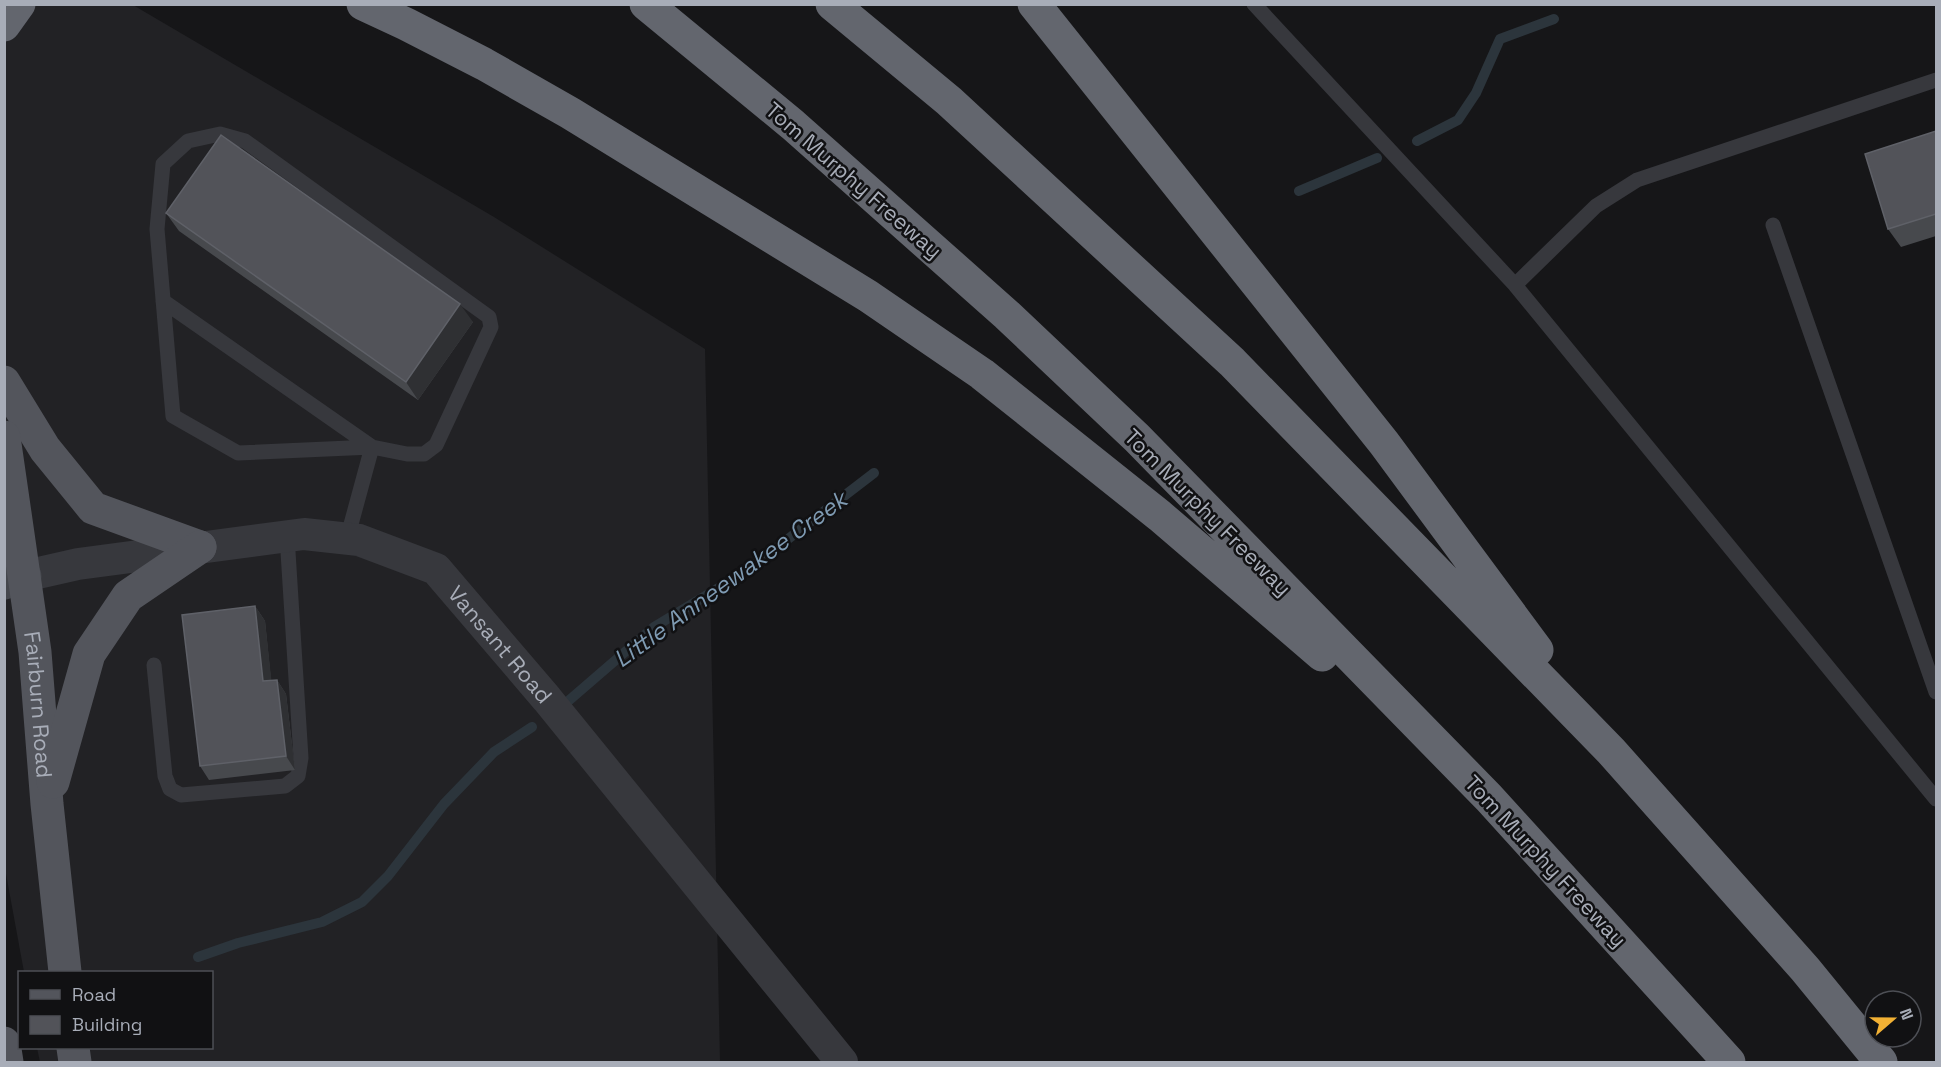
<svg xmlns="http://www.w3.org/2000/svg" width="1941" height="1067" viewBox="0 0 1941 1067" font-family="'Space Grotesk',sans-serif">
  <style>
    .built { fill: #222225 }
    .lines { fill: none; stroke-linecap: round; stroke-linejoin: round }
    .stream { stroke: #2c353c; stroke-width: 10 }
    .lane { stroke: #37383d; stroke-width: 15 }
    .street { stroke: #37383d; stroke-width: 32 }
    .secondary { stroke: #45474d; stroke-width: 33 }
    .primary { stroke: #53555c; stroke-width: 33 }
    .highway { stroke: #63666e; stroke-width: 33 }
    .wall { fill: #47494d }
    .shaded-wall { fill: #2f3033 }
    .building { fill: #525359; stroke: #5f6168; stroke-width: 1.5 }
    .labels { text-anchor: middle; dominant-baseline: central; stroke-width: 5; stroke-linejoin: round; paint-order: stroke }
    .street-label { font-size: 22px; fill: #a8adb8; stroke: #111113 }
    .water-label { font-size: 24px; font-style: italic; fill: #7f9bb3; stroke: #111113 }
  </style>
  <rect width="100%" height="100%" fill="#161618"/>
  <path class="built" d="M4,5H133L494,217L705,349L720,1062H40L37,1048H212V972H24L4,863Z"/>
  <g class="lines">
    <path class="stream" d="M1417,141L1458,120L1476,93L1500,39L1554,19
      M1299,191L1377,158
      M559,709L654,627L745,572L874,473
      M198,957L238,943L322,922L362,902L388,876L444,804L494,752L532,727"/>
    <path class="lane" d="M1254,4L1515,285L1936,799
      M1773,225L1936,692
      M1515,285L1596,206L1637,180L1936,80
      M163,301L372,447
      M347,539L372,447L407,454H424L436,445L491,327L489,317L245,141L220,134L188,141L163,164L157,229L173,416L238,453L372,447
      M154,665L165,776L170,789L181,795L285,786L298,776L301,758L287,536"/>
    <path class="street" id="s1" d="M25,576L78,564L304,534L359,540L436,569L547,699L842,1062"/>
    <path class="secondary" d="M4,583L25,576"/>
    <g class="primary">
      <path d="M4,382L45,449L93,508L200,547"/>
      <path id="s2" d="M4,437L35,652L47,804L65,972"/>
      <path d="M53,782L89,654L128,596L200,547"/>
      <path d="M4,1043L7,1062"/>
      <path d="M73,1048L75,1062"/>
    </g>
    <path class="highway" d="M363,4L406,24L484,64L570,113L868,296L982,374L1160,516L1322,655
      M646,4L793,125L1007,315L1137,438L1489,798L1729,1062
      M832,4L949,101L1232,362L1611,751L1805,969L1881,1062
      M1034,4L1384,443L1537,650
      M4,25L19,4"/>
  </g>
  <path class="wall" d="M1936,131V236L1901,247L1888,229Z
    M166,213L473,322L418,400L179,231Z
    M255,606L265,621L271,680H277L286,694L295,770L209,780L200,766Z"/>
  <path class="shaded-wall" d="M460,304L473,322L418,400L406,382Z
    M255,606L265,621L273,695L263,681Z
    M277,680L286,694L295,770L286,756Z"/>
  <path class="building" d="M1936,131V214L1888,229L1865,154Z
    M221,135L460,304L406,382L166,213Z
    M255,606L263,681L277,680L286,756L200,766L182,615Z"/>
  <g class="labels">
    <g class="street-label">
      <text transform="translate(854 180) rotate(41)">Tom Murphy Freeway</text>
      <text transform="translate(1208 512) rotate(45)">Tom Murphy Freeway</text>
      <text stroke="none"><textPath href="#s1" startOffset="519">Vansant Road</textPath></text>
      <text stroke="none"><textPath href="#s2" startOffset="270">Fairburn Road</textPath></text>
      <text transform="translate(1546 861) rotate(47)">Tom Murphy Freeway</text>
    </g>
    <g class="water-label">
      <text transform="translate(730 579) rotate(-36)">Little Anneewakee Creek</text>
    </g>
  </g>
  <rect width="1941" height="1067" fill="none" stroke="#a8adb8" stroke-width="12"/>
  <rect x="18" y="971" width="195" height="78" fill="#111113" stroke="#4d4f55" stroke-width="1.5"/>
  <rect x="30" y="990" width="30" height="9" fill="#53555c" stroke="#4d4f55" stroke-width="1.5"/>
  <text x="72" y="1001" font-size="18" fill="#a8adb8">Road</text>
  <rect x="30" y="1016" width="30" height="18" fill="#525359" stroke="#4d4f55" stroke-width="1.5"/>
  <text x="72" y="1031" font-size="18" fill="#a8adb8">Building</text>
  <g transform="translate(1893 1019) rotate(70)"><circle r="28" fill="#111113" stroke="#4d4f55" stroke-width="1.5"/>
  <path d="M0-4.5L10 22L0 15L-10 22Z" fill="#f2b134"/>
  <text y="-9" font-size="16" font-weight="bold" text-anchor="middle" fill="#a8adb8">N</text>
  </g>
</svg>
